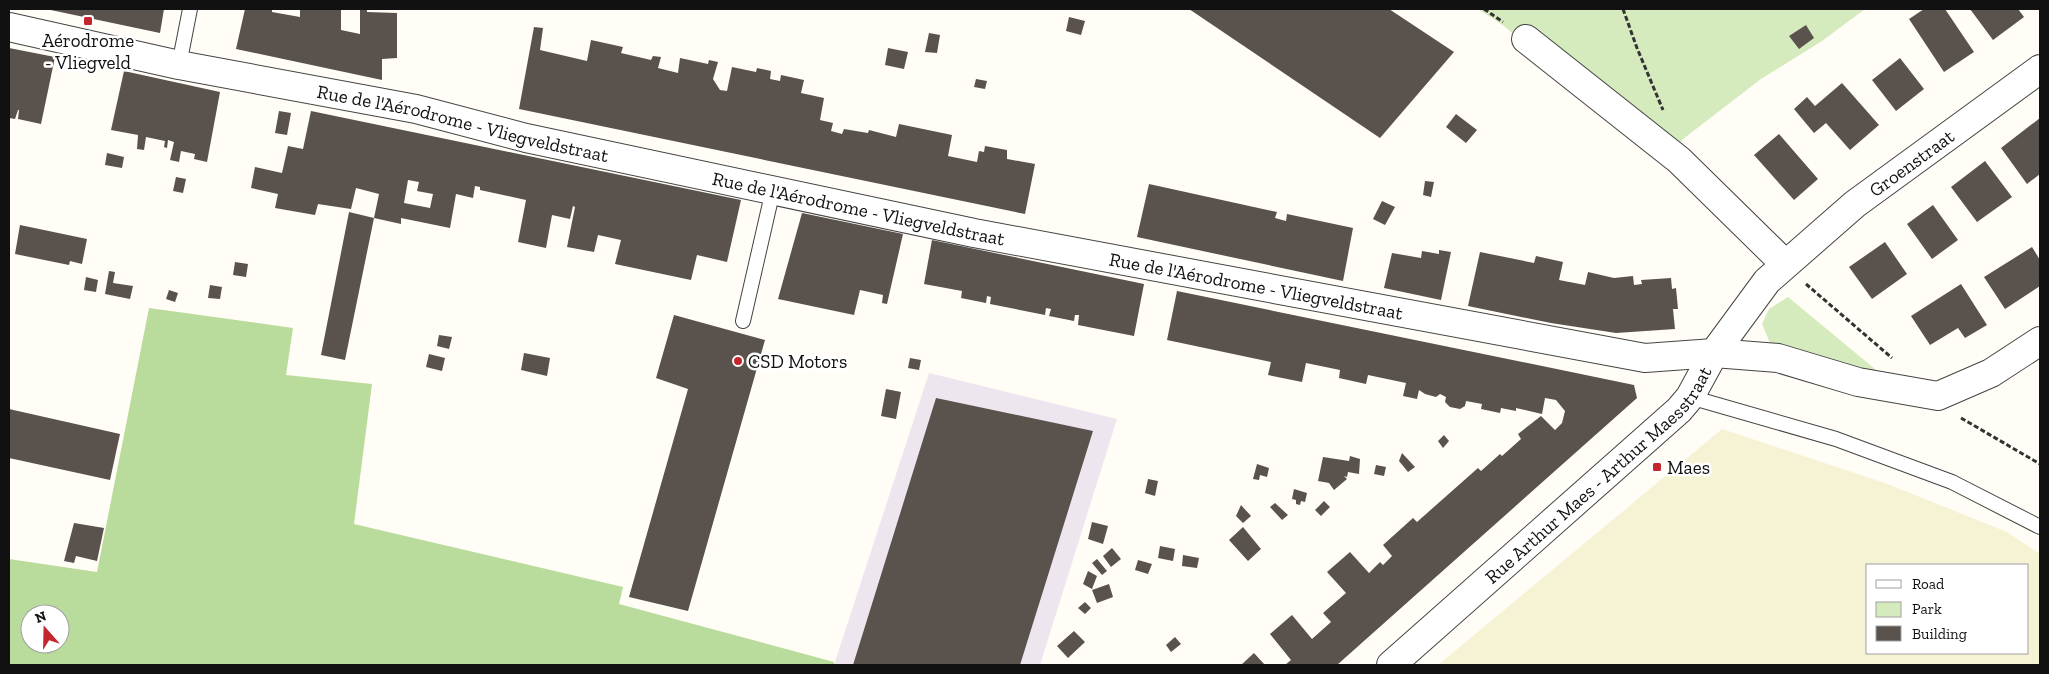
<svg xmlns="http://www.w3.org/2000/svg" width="2049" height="674" viewBox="0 0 2049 674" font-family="'Zilla Slab',serif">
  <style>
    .industrial { fill: #eee6ef }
    .farmland { fill: #f6f3d4; fill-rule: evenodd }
    .green { fill: #d5ebbd }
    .forest { fill: #b9dc9c; fill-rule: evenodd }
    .building { fill: #5a524d; fill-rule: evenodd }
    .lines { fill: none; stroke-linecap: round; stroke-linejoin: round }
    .service-casing { stroke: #444; stroke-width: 16 }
    .minor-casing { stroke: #444; stroke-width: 30 }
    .path { stroke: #333; stroke-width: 3; stroke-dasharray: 5 2.5; stroke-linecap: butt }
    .service { stroke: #fff; stroke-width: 14 }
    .minor { stroke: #fff; stroke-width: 28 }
    .poi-dot { fill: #c4262e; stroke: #fff; stroke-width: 2 }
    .labels { text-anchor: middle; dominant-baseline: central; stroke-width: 5; stroke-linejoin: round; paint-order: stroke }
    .poi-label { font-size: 19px; fill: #111; stroke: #fff; text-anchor: start }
    .street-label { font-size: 19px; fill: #111; stroke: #fff }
  </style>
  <rect width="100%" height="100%" fill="#fffdf5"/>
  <path class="industrial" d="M929,373L1117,419L1040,665H834Z"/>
  <path class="farmland" d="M1722,429L1885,483L2007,532L2040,554V665H1438ZM1868,565H2028V653H1868Z"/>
  <path class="green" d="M1478,9H1865L1822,41L1761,79L1683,139L1676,151L1541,58L1504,26Z
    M1788,297L1875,369L1872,378L1770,343L1762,324L1769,309Z"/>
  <path class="forest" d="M149,308L293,328L286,375L372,384L354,524L623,587L619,604L834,662V665H9V559L97,572ZM30,614H60V644H30Z"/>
  <path class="building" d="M46,9H164L160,33Z
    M245,9H272V12L300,17V9H341V30L360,34V9H367V12L397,13V58L382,59V80L236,49Z
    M1189,9H1389L1454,52L1380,138Z
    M1924,9H1945L1974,52L1944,72L1909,19Z
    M1970,9H2018L2024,17L1993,40Z
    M1069,17L1085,21L1081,35L1066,31Z
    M1806,25L1814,38L1799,49L1789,36Z
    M534,27L543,28L540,50L587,61L591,40L623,47L621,53L651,60L653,56L661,57L658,68L678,73L680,58L708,64L709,60L718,62L713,79L720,90L727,91L732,67L756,72L757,68L771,71L770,79L780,81L781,75L804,80L801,93L824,98L820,120L833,123L831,131L842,134L844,129L868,133L869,130L896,137L899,124L952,135L948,156L977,162L979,151L984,152L985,146L1007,150V159L1035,164L1025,214L519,109Z
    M929,33L940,35L937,53L925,52Z
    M9,48L55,57L41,124L18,119L19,110H18L15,119L9,118Z
    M888,48L908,52L904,69L885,65Z
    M1900,58L1924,89L1896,111L1872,80Z
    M124,71L220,92L207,162L194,159L195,154L181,151L179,162L170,160L174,142L168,140L167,148L164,147L165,141L146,137L144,150L137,149L138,135L111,130Z
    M976,79L987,81L985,89L974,87Z
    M1842,83L1879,125L1850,150L1826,123L1814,133L1794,109L1807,97L1815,106Z
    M279,111L291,113L287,135L275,133Z
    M311,111L741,200L727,262L697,255L691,280L615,264L621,240L598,235L594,252L567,247L575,207L573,206L570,219L552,215L546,248L518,242L526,200L480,190V187L475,186L473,198L456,194L450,228L401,218V224L374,218L345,360L321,355L349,212L374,218L379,194L356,188L351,209L318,204L315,215L275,208L278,194L251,188L255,167L282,173L288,146L303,149ZM408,180L419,182L417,191L433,194L430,208L404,203Z
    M1456,114L1477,130L1466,143L1446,127Z
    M2040,118V174L2027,184L2001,148Z
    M1779,134L1818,179L1794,200L1754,155Z
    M107,153L124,157L122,168L105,165Z
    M1985,161L2012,197L1977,222L1951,187Z
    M176,177L186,179L183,193L173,191Z
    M1425,181L1434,182L1431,197L1423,195Z
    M1149,184L1277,212L1275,218L1286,221L1287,214L1353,228L1343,281L1137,237Z
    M1382,201L1395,207L1385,225L1373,219Z
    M1933,205L1958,240L1932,259L1907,224Z
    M802,213L903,234L887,304L882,303L883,295L860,290L854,315L778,299Z
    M20,225L87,239L82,264L70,261L69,265L15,254Z
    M932,240L1144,284L1134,336L1078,325L1079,315H1075L1074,321L1049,316L1051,309L1046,308L1045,315L990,304L991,297L987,296L986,303L961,298L962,291L924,284Z
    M1885,242L1907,274L1872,299L1849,267Z
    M2032,247L2040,260V286L2005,309L1984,277Z
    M1439,250L1451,252L1441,300L1384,288L1392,253L1421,258L1422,251L1439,254Z
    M1480,252L1534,263L1536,256L1563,262L1559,280L1585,285L1588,272L1614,278L1633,276L1634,285L1642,284L1641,280L1671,278L1672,289L1676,288L1678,309H1673L1675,329L1616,333L1551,323L1468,306Z
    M235,262L248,264L246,277L233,275Z
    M109,271L115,272L113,283L133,286L130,299L105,294Z
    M86,277L98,280L96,292L84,290Z
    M1961,284L1987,325L1965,338L1958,328L1930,345L1911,316Z
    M210,285L222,287L220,299L208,298Z
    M169,290L178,293L175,302L166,299Z
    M1177,291L1634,385L1637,398L1337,665H1285L1291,660L1270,634L1292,615L1312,639L1331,622L1323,613L1346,593L1327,572L1350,552L1369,573L1380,562L1383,565L1392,556L1383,545L1413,518L1417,522L1478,468L1481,471L1500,454L1502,456L1521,439L1518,434L1541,416L1555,430L1562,423L1565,411L1556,400L1545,398L1542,414L1516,408V411L1501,408L1500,413L1481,409L1482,404L1466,401L1465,406L1460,409L1450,407L1445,402L1446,397L1440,394L1436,397L1425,394L1419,390L1417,399L1403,396L1406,383L1368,375L1366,384L1339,378L1340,370L1306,363L1302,382L1268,375L1271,362L1167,340Z
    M674,315L765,340L688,611L629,597L688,389L656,378Z
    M439,335L452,337L449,349L437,346Z
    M524,353L550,358L547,376L521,370Z
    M429,354L445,358L442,371L426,367Z
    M910,358L921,360L919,370L908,368Z
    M886,389L901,392L896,419L881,416Z
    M936,398L1093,431L1020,665H853Z
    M9,409L120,434L110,480L9,458Z
    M1444,435L1449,441L1443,448L1438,441Z
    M1402,453L1415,467L1408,472L1399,461Z
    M1350,456L1360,459L1359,474L1348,472L1347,477L1344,476L1347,479L1334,490L1329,483L1318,481L1323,457L1349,461Z
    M1257,464L1269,468L1267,477L1260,475L1259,480L1253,479Z
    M1376,465L1386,467L1384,476L1374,474Z
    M1148,479L1158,481L1155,496L1145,493Z
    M1294,489L1307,493L1305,502L1301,501L1300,505L1296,504V500L1292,499Z
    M1324,501L1330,507L1321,516L1315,510Z
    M1275,503L1288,515L1282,520L1270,507Z
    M1241,505L1251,516L1243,523L1236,516Z
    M1092,522L1108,526L1103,544L1088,539Z
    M74,523L104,528L97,561L76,556L74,563L64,561Z
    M1243,527L1261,549L1248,561L1229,540Z
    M1160,546L1175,549L1173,561L1158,558Z
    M1112,548L1121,559L1111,567L1103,556Z
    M1183,555L1199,558L1197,568L1182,566Z
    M1097,559L1107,571L1102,575L1092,563Z
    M1138,560L1152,564L1148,574L1135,570Z
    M1088,571L1097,576L1092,589L1083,584Z
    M1109,584L1113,597L1097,603L1092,590Z
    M1085,602L1091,608L1085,614L1078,608Z
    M1074,631L1085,642L1068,658L1057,646Z
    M1175,637L1181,644L1171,652L1166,645Z
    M1254,653L1265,665H1241Z"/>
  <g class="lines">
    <defs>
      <path id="service" d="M179,65L190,9
        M743,321L773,190
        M1690,397L1836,439L1952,482L2040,527"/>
      <g id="minor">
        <path id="s1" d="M9,27L179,65L416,109L526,138L974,233L1645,358L1714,353L1778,358L1858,382L1938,396L1991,373L2040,341"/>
        <path d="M1526,39L1679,160L1785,264"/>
        <path id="s2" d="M1391,665L1679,410L1690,397L1714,353L1767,281L1855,204L2040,69"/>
      </g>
    </defs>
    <use href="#service" class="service-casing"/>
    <use href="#minor" class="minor-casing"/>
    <path class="path" d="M1484,9L1503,22
      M1623,9L1637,48L1663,110
      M1806,284L1892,358
      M1961,418L2040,464"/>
    <use href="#service" class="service"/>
    <use href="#minor" class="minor"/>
  </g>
  <g class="poi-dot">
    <rect x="83" y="16" width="10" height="10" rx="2.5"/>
    <circle cx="738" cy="361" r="5"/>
    <rect x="1652" y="462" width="10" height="10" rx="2.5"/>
  </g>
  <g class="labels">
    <g class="poi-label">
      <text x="88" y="40" text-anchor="middle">Aérodrome<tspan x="88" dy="22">- Vliegveld</tspan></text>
      <text x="748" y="361">CSD Motors</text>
      <text x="1667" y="467">Maes</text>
    </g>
    <g class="street-label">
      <text stroke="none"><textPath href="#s1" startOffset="464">Rue de l'Aérodrome - Vliegveldstraat</textPath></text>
      <text stroke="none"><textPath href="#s2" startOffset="728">Groenstraat</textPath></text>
      <text stroke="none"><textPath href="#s1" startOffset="869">Rue de l'Aérodrome - Vliegveldstraat</textPath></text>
      <text stroke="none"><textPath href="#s1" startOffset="1274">Rue de l'Aérodrome - Vliegveldstraat</textPath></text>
      <text stroke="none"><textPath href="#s2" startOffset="282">Rue Arthur Maes - Arthur Maesstraat</textPath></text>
    </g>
  </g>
  <rect width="2049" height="674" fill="none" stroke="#111111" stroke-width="20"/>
  <rect x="1866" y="564" width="162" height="90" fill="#ffffff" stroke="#a0a0a0"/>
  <rect x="1876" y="580" width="25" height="8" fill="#ffffff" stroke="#a0a0a0"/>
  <text x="1912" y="589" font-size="15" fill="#111111">Road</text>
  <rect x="1876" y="602" width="25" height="15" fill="#d5ebbd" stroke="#a0a0a0"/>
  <text x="1912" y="614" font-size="15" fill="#111111">Park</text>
  <rect x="1876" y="626" width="25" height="15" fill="#5a524d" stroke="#a0a0a0"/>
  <text x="1912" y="639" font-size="15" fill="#111111">Building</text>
  <g transform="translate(45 629) rotate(340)"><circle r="24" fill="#ffffff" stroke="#a0a0a0"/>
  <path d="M0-4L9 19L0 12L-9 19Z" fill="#c4262e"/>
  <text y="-8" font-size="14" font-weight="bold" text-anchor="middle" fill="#111111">N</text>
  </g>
</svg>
